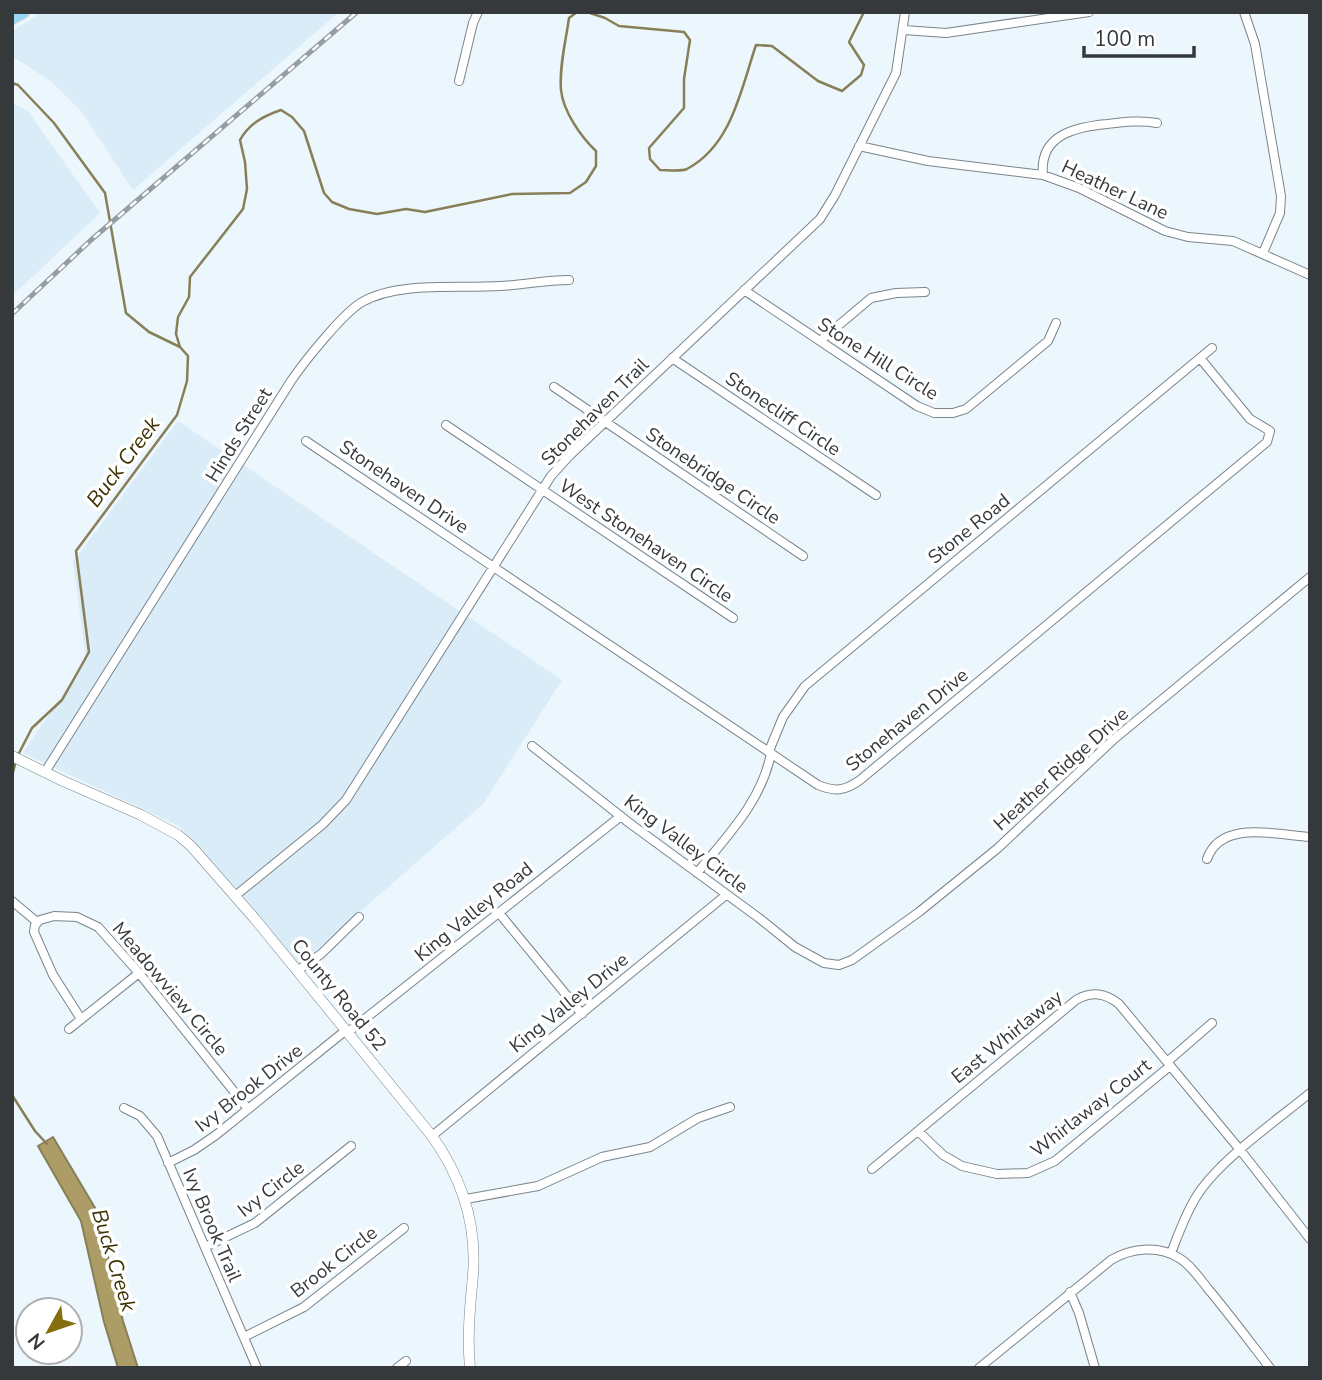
<svg xmlns="http://www.w3.org/2000/svg" width="1322" height="1380" viewBox="0 0 1322 1380" font-family="'Nunito Sans',sans-serif">
  <style>
    .built { fill: #d9ecf7 }
    .water { fill: #ac9d66; stroke: #887f59; stroke-width: 2 }
    .lines { fill: none; stroke-linecap: round; stroke-linejoin: round }
    .stream { stroke: #887f59; stroke-width: 2.5 }
    .minor-casing { stroke: #7a858b; stroke-width: 10 }
    .tertiary-casing { stroke: #7a858b; stroke-width: 11 }
    .primary-casing { stroke: #d3d3d4; stroke-width: 14 }
    .minor { stroke: #fff; stroke-width: 8 }
    .tertiary { stroke: #fff; stroke-width: 10 }
    .primary { stroke: #97d8f8; stroke-width: 12 }
    .rail-casing { stroke: #969ea3; stroke-width: 5 }
    .rail { stroke: #fff; stroke-width: 2.5; stroke-dasharray: 8; stroke-linecap: butt }
    .labels { text-anchor: middle; dominant-baseline: central; stroke-width: 7; stroke-linejoin: round; paint-order: stroke }
    .street-label { font-size: 19px; fill: #35393c; stroke: #fff }
    .water-label { font-size: 21px; font-style: italic; fill: #3d3202; stroke: #fff }
  </style>
  <rect width="100%" height="100%" fill="#ebf6fd"/>
  <path class="built" d="M43,12H339L133,190L80,110L52,82L12,56V31Z
    M12,103L27,110L100,213L12,296Z
    M178,421L562,680L483,804L297,967L179,826L23,753L86,659L73,562Z"/>
  <path class="water" d="M53,1137L98,1213L123,1321L138,1368H118L104,1322L81,1221L38,1146Z"/>
  <g class="lines">
    <path class="stream" d="M587,12L605,18L619,26L684,32L690,40L684,79V108L649,148L650,159L660,170C668,170 680,172 687,169C732,145 741,89 756,45L772,46L818,81L842,91L861,75L864,65L849,42L864,12
      M12,83L18,85L54,123L105,193L126,313L149,332L180,347
      M18,755L32,728L62,700L89,652L76,551L177,415L187,381L188,356L180,347L176,334L178,317L189,297L190,277L243,209L247,189L245,162L240,140C249,124 263,116 281,110L292,117L304,131L324,193L332,202L349,209L377,214L406,209L425,212L512,194L570,193L586,182L596,166V151C581,137 563,111 561,90C559,67 566,40 569,18L577,12
      M12,776L16,761
      M12,1095L35,1131L47,1144"/>
    <defs>
      <path id="minor" d="M1244,12L1255,44L1281,196L1280,213L1263,253
        M904,30L946,33L1089,12
        M459,81L473,23L478,12
        M859,146L928,161L1043,175L1079,188L1165,231L1188,237L1233,241L1310,275
        M1043,175C1039,135 1075,127 1107,124C1124,122 1140,120 1157,123
        M744,290L917,406L934,413H953L966,409L1048,341L1056,323
        M820,341L871,298L896,293L925,292
        M672,358L876,495
        M554,387L803,556
        M446,425L733,618
        M306,441L818,785C835,792 845,791 860,780L1267,442L1270,431L1250,419L1200,358
        M532,746L628,822L759,918L795,947L824,963L839,965L852,960L919,912L998,848L1113,740L1310,577
        M769,751L783,717L805,686L1212,348
        M45,772L291,381C304,362 343,313 362,302C398,281 459,289 500,286C523,285 545,280 569,280
        M1207,859C1221,819 1277,835 1310,837
        M697,873C727,836 762,801 771,753
        M235,896L322,825L346,800L551,476L570,455L820,219L835,195L896,73L905,12
        M12,901L37,922
        M499,913L582,1014
        M297,971L321,954L359,917
        M81,1019L53,975L34,932L35,925L40,920L54,916L77,917L98,927L139,973L248,1109
        M69,1029L139,973
        M347,1033L621,816
        M1167,1062L1212,1023
        M124,1108L140,1116L157,1136L257,1368
        M918,1131L943,1155L962,1166L997,1174L1028,1173L1055,1161L1170,1066
        M432,1136L726,895
        M168,1163L194,1150L216,1135L345,1031
        M872,1169L1076,1000C1092,991 1105,993 1119,1004L1241,1151L1310,1239
        M466,1199L538,1186L602,1157L650,1147L698,1118L730,1107
        M205,1247L255,1223L351,1146
        M1171,1253C1179,1233 1186,1212 1198,1194C1221,1159 1276,1121 1310,1093
        M1070,1292L1079,1313L1095,1368
        M244,1337L304,1307L404,1228
        M397,1368L406,1361
        M979,1368L1111,1260C1131,1248 1158,1245 1179,1258C1191,1265 1200,1279 1209,1290C1230,1315 1250,1342 1270,1368"/>
      <path id="tertiary" d="M12,756L63,781L141,815L178,835L191,846L255,919L432,1136C462,1178 477,1223 473,1275C470,1306 467,1337 470,1368"/>
      <path id="primary" d="M12,18L23,12"/>
    </defs>
    <use href="#minor" class="minor-casing"/>
    <use href="#tertiary" class="tertiary-casing"/>
    <use href="#primary" class="primary-casing"/>
    <use href="#minor" class="minor"/>
    <use href="#tertiary" class="tertiary"/>
    <use href="#primary" class="primary"/>
    <defs>
      <path id="rail" d="M12,314L91,240L357,12"/>
    </defs>
    <use href="#rail" class="rail-casing"/>
    <use href="#rail" class="rail"/>
  </g>
  <g class="labels">
    <g class="street-label">
      <text transform="translate(1115 190) rotate(25)">Heather Lane</text>
      <text transform="translate(878 359) rotate(32)">Stone Hill Circle</text>
      <text transform="translate(595 412) rotate(-45)">Stonehaven Trail</text>
      <text transform="translate(783 414) rotate(34)">Stonecliff Circle</text>
      <text transform="translate(239 435) rotate(-58)">Hinds Street</text>
      <text transform="translate(713 476) rotate(34)">Stonebridge Circle</text>
      <text transform="translate(404 487) rotate(34)">Stonehaven Drive</text>
      <text transform="translate(969 529) rotate(-39)">Stone Road</text>
      <text transform="translate(646 541) rotate(34)">West Stonehaven Circle</text>
      <text transform="translate(907 720) rotate(-39)">Stonehaven Drive</text>
      <text transform="translate(1061 769) rotate(-42)">Heather Ridge Drive</text>
      <text transform="translate(686 844) rotate(37)">King Valley Circle</text>
      <text transform="translate(474 912) rotate(-39)">King Valley Road</text>
      <text transform="translate(170 989) rotate(50)">Meadowview Circle</text>
      <text transform="translate(339 995) rotate(51)">County Road 52</text>
      <text transform="translate(569 1003) rotate(-39)">King Valley Drive</text>
      <text transform="translate(1007 1037) rotate(-39)">East Whirlaway</text>
      <text transform="translate(249 1088) rotate(-38)">Ivy Brook Drive</text>
      <text transform="translate(1091 1108) rotate(-38)">Whirlaway Court</text>
      <text transform="translate(271 1189) rotate(-38)">Ivy Circle</text>
      <text transform="translate(212 1225) rotate(67)">Ivy Brook Trail</text>
      <text transform="translate(334 1262) rotate(-38)">Brook Circle</text>
    </g>
    <g class="water-label">
      <text transform="translate(123 462) rotate(-53)">Buck Creek</text>
      <text transform="translate(114 1260) rotate(73)">Buck Creek</text>
    </g>
  </g>
  <rect width="1322" height="1380" fill="none" stroke="#35393c" stroke-width="28"/>
  <g transform="translate(49 1331) rotate(230)"><circle r="33" fill="#ffffff" stroke="#aeb0b1" stroke-width="2"/>
  <path d="M0-5L12 26L0 18L-12 26Z" fill="#846e0d"/>
  <text y="-10" font-size="19" font-weight="bold" text-anchor="middle" fill="#35393c">N</text>
  </g>
  <path d="M1084 46v10h110v-10" fill="none" stroke="#35393c" stroke-width="3.5"/>
  <text x="1094" y="46" font-size="21" fill="#35393c" stroke="#ffffff" stroke-width="5" paint-order="stroke">100 m</text>
</svg>
